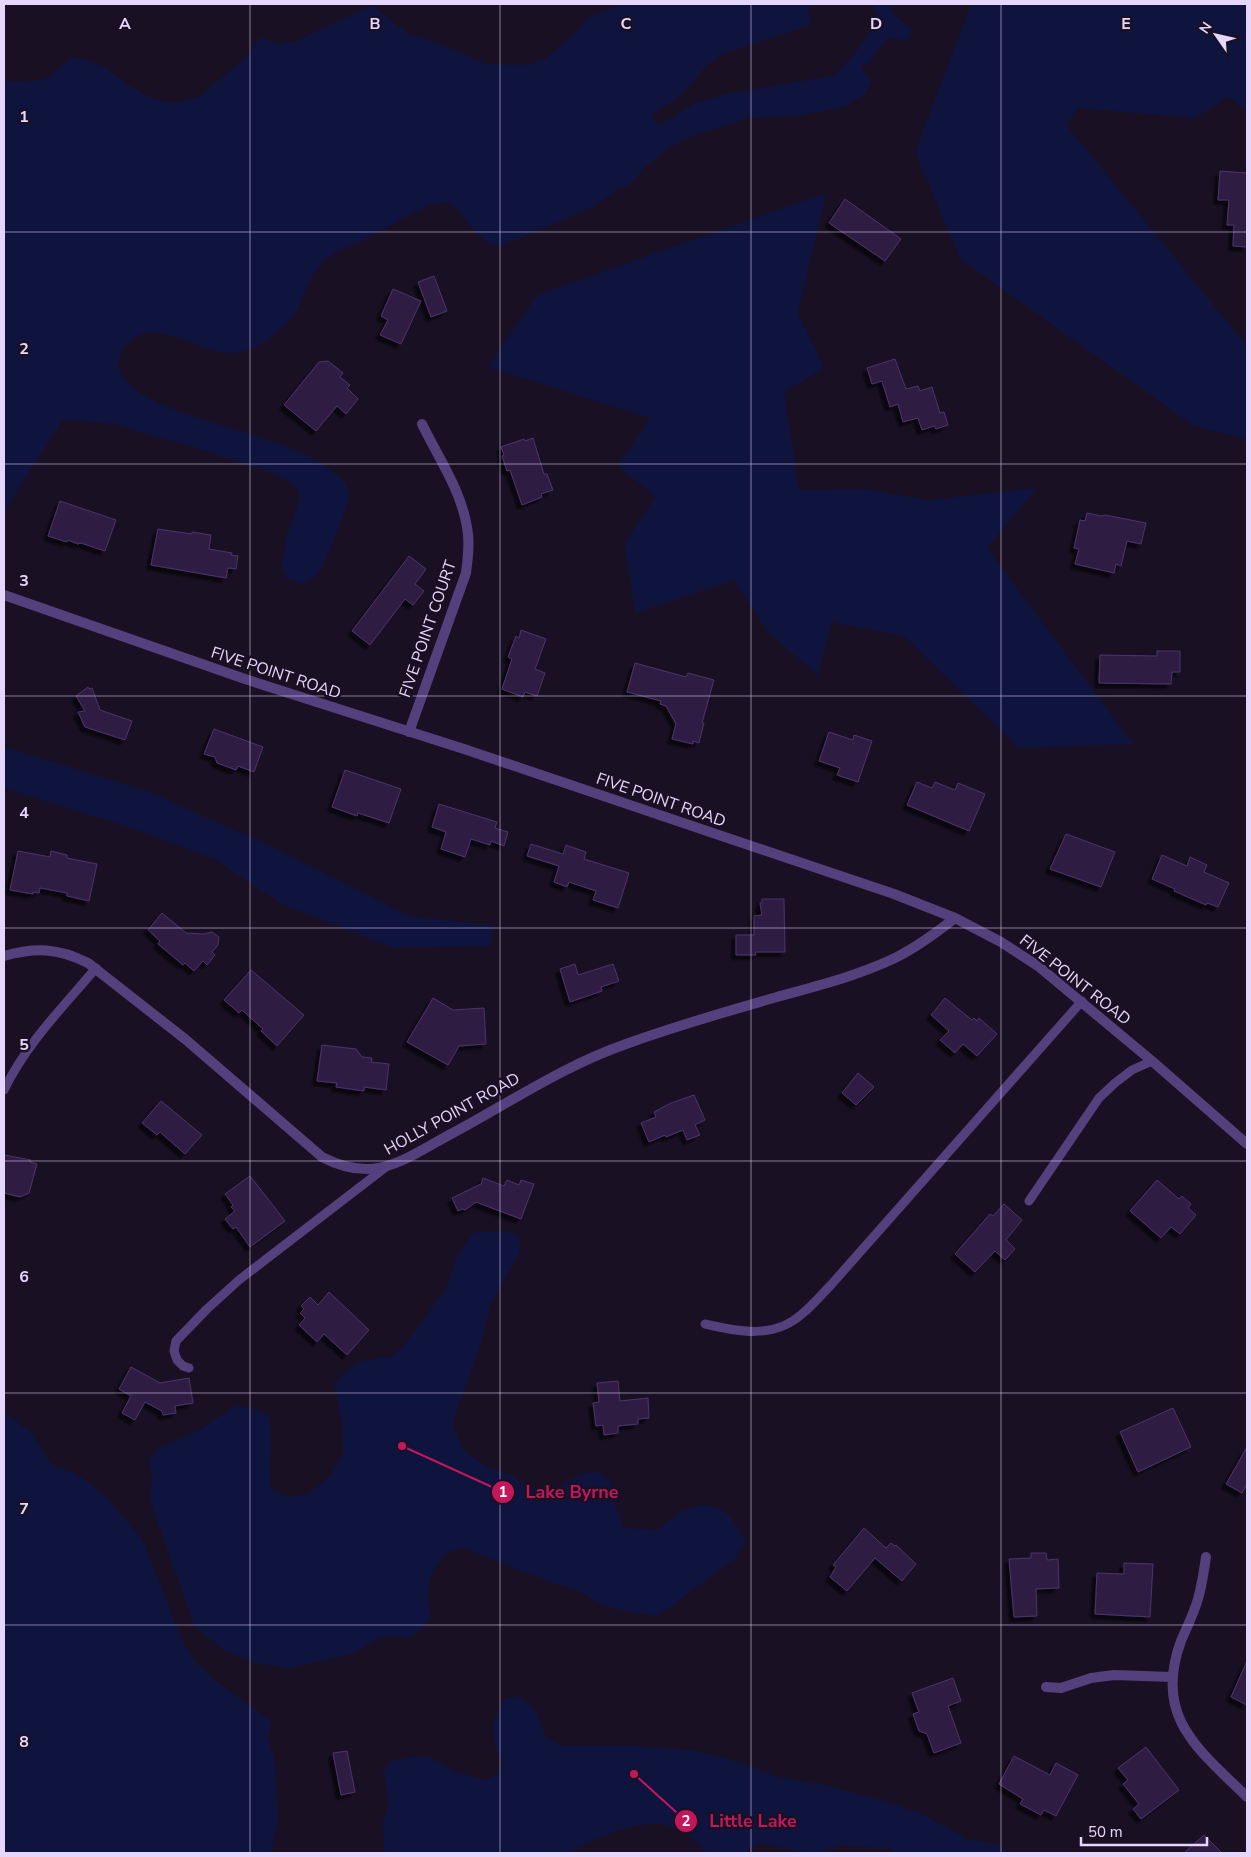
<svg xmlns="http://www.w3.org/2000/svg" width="1251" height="1857" viewBox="0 0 1251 1857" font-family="'Nunito Sans',sans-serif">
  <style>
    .water { fill: #0f143e }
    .building { fill: #2f1f42; stroke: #4d336c; filter: url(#shadow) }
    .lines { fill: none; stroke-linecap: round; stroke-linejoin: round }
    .service { stroke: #53417d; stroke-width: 9 }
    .minor { stroke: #53417d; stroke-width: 10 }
    .grid { fill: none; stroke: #e5d7fb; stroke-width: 1; stroke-opacity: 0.55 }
    .labels { text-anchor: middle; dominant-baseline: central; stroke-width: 5; stroke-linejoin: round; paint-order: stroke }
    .street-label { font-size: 16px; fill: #e5d7fb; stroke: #191123 }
    .grid-label { font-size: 16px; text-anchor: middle; font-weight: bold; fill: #e5d7fb; stroke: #191123; stroke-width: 5; stroke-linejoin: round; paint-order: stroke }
    .leader { fill: none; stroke: #c2185b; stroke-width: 2 }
    .callout-dot { fill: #c2185b; stroke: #191123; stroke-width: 2 }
    .mark-label { font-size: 15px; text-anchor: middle; font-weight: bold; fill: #fff }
    .callout-label { font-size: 18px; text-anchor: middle; font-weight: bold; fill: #c2185b; stroke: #191123; stroke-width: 5; stroke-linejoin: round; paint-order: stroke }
  </style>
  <defs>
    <filter id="shadow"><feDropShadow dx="-4.5" dy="4.5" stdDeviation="1" flood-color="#0009"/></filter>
  </defs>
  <rect width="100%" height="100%" fill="#191123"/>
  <path class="water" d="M622,4H811L808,11L812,22L808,26L723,54C704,64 698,77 684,92C675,101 662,106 652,116L657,124H661L693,104L724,94L833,76C850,61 868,39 877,17L874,9L875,4H889C892,16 903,22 913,30L907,40L889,38L880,46L869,63L862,65L864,73L872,81L865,94L847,106L799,116L749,118L687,138L671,147L646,166L630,185L618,189L595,206L501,246C476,244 468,217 450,203C444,203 436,203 430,205C424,207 418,211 412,214C397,222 382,230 367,238C355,244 339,250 328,258C314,269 306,288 299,305C290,326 258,351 235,353C205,356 154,315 129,342C125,347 120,352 119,359C113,402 227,425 257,436C283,445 310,454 332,471C336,475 344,479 346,484C353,499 341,519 336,533C329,551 323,577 303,584L287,578L281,570L287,536L299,501V492L295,486L289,481L272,473L185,444L154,437L117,424L72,420L62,421L4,511V81C14,82 41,82 49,77C59,70 68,54 81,58C126,70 148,121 202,95L247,56L258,40L262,37L277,44L294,42L373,5L407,33L453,49L486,64L524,65L535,63L545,59L580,28L588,17Z
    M971,4H1247V110L1228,97L1195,118L1078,108L1066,125L1247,346V439L1194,426L960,259L915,152Z
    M826,193L798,313L824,368L784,392L799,490L865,489L927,500L1037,488L987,548L1133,744L1019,748L904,636L831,622L818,675L768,632L734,580L635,613L624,544L656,497L618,466L650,418L488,367L537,295Z
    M4,747L147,791L268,845L411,917L493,925L491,946L394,948L282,904L216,860L138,830L4,788Z
    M503,1231L519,1235L520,1252L490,1305L481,1344L452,1424L464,1451L485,1466L512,1476L541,1491L560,1485L581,1474L597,1472L611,1482V1493L624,1528L658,1530C665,1524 672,1517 679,1513C712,1496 733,1510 745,1543L735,1559L658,1616L621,1610L602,1605L579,1591L544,1580L462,1547L445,1554L430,1576L428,1592L430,1619L413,1637H382L351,1654L290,1668L256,1663L225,1651L194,1626L150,1500L152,1475L148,1462L156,1450L201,1429L235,1406L255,1409L269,1415C273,1439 269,1463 270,1488L288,1497L306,1495L328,1478L343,1456L342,1423L334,1383C353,1364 363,1357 390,1358L404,1346L448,1285L456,1257L473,1233Z
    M4,1411L32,1434L49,1461L58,1468L76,1473L106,1497L142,1539L182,1640L195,1662L220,1684L272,1722L268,1737L275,1762L278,1820L271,1853H4Z
    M516,1696L527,1702L536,1712L545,1735L560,1746H635L695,1750L749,1765L774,1776L825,1785L879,1799L920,1813L969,1840L992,1843L1012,1853H894L890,1848L839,1846L818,1853H807L761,1843L744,1853H707C697,1842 685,1830 670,1826C640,1817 594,1839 568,1853H386L384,1849L383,1822L389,1802L383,1771L391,1761L414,1757H430L455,1772L486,1780L500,1773C503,1756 498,1756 494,1742C490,1729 498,1711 504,1699Z"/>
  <path class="building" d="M1220,171L1247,173V247L1233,246L1234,225H1227L1229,200H1218Z
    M845,199L901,239L885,261L829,223Z
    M434,276L447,311L431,317L418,282Z
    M393,289L421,301L401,344L380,335L388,320L381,316Z
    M895,359L906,389L918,386L920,391L932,387L940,413L944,412L948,425L936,429L934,426L922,430L918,418L903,422L898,404L890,407L882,381L872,384L867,368Z
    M328,361L343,373L340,377L350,385L347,388L358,399L346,414L337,406L316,431L284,405L319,362Z
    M533,438L544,474H547L553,490L541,494L542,497L522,505L510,470L507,471L502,456L504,455L501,447L524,439L525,441Z
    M60,501L116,520L105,551L81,543L78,544L68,540L67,542L48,536Z
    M1087,513L1102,516L1105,515L1146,523L1141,544L1127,541L1121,566L1116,564L1114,573L1075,564L1079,549L1074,548L1080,520L1085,521Z
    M158,529L192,534V532L211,535L209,549L232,553L231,555L238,556L236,569L228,568L226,578L151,565Z
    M409,556L426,569L415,584L424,591L413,605L405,599L370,645L352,631Z
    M521,630L546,639L535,669L545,673L537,696L525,692L523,697L502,689L512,659L508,657L516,636L519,638Z
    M1157,651H1180V672H1172L1171,684L1099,683L1100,655L1157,656Z
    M635,663L686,677L688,673L714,680L702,723H704L699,743L693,741V744L672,739L676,724L666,706L660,704L661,701L627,692Z
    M88,687L89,689L92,688L100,710L132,721L125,740L85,727L78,712L85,711L76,696Z
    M214,729L263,747L254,772L238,766L236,770L217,763L215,757L204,754Z
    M829,732L853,740L854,735L872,741L858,782L837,775L840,768L819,761Z
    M345,770L401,789L389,823L358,813L357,816L332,807Z
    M917,782L932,788L935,782L955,790L958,783L985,794L969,831L907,805Z
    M439,804L497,822L495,828L508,832L504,846L491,841L490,845L471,839L465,857L441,849L446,832L432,827Z
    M1066,834L1115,852L1101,887L1050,869Z
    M531,844L563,854L566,845L586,852L584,859L629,873L618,908L593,900L596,891L569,882L567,887L554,882L559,866L527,856Z
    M18,851L50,857L51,851L67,855V858L97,864L89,901L67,896V893L40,888L39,893L33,892V894L10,890Z
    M1162,855L1187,866L1190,857L1207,865L1204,872L1229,883L1218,907L1207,903L1206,905L1174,891L1175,889L1152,879Z
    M762,899H784L785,952H755L756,955H736V935H754V916L762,915L760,903H762Z
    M162,913L186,933L203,934L212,932L219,937L218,945L212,952L215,955L207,965L203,961L194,971L185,963L183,965L158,944L160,941L148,930Z
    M575,964L578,975L613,964L619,981L601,987L602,991L570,1002L560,969Z
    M251,970L304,1015L277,1046L261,1031L263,1029L242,1010L239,1013L224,1000Z
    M433,998L453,1010L484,1008L486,1044L459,1046L448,1065L407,1042Z
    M945,998L972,1020L974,1018L977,1021L979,1018L997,1034L977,1056L963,1044L955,1053L940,1040L949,1031L931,1015Z
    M322,1045L356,1049L362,1057L372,1058L371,1062L389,1064L386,1090L364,1087V1091L336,1087L337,1083L317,1081Z
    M858,1073L874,1087L856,1105L842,1093Z
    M694,1095L705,1120L695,1125L700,1135L687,1140L683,1130L666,1137L665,1135L649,1142L641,1123L656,1117L654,1112L671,1103Z
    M161,1101L202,1135L185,1154L160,1132L157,1135L142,1123Z
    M4,1155L31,1160L30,1162L37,1164L29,1193L20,1197L4,1193Z
    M250,1176L285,1221L250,1247L236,1227L233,1229L225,1219L235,1211L231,1207L233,1205L225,1194Z
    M483,1178L504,1186L507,1180L519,1185L521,1180L534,1184L521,1219L476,1202L465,1210L462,1209L458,1211L452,1198L481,1184Z
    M1157,1180L1179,1199L1182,1196L1191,1204L1188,1208L1196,1215L1180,1234L1171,1227L1161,1238L1130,1211Z
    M1004,1204L1022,1220L1006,1240L1015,1249L1005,1260L995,1251L975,1272L955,1254L990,1214L993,1216Z
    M329,1292L369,1330L347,1355L324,1334L317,1342L299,1325L305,1318L300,1313L304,1309L301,1306L310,1297L318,1305Z
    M131,1367L160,1383L189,1378L193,1403L175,1406L176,1413L163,1415L162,1411L145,1402L135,1420L122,1413L131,1396L119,1389Z
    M618,1381L620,1401L648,1398L649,1418L638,1419V1424L618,1426V1433L604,1435L603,1425L596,1426L593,1403L599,1402L597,1383Z
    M1173,1408L1191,1447L1138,1472L1120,1432Z
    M1247,1447V1484L1242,1493L1226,1484Z
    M864,1528L886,1548L891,1543L895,1546L896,1545L916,1564L902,1581L875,1558L847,1591L830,1577L836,1567L833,1565Z
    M1031,1553H1046L1047,1560L1058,1559L1059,1588L1036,1589L1037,1616L1014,1617L1009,1559L1031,1558Z
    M1124,1563L1153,1564L1150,1617L1095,1614L1097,1573L1124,1574Z
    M1247,1661V1705L1231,1697Z
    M953,1678L961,1701L948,1706L961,1743L934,1753L927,1734L919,1731L913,1714L919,1712L912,1693Z
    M1146,1747L1179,1790L1141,1819L1133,1809L1139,1804L1123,1784L1128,1780L1118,1768Z
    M347,1751L355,1792L341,1795L333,1753Z
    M1014,1756L1050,1775L1056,1763L1078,1775L1056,1816L1044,1810L1041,1815L1020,1804L1023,1799L999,1784Z
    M1204,1835L1222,1853H1184Z"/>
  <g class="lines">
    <path class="service" d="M4,1090C26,1044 63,1007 96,968
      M1029,1201L1099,1098L1115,1083L1132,1070L1152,1061
      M705,1324C739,1332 774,1339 802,1314C812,1306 821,1295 830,1286L1082,1001
      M189,1368L183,1366L177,1360L174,1351L176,1341L207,1309L239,1280L386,1167"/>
    <path class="minor" d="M4,595L245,679L464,749L894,894L955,918L1001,942L1038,966L1152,1061L1247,1144
      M409,732L466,573C468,558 470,542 467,527C461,490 438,457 422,424
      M4,956C36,947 58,948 88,963L185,1039L322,1157C376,1185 404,1159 451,1134C509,1103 563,1066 626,1044C673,1027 721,1013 770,999C812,987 855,977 895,958C917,947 936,933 955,918
      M1206,1557C1204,1571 1202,1585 1198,1599C1194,1613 1187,1627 1181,1641C1153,1717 1198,1749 1247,1797
      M1046,1687L1061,1688L1091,1678L1114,1675L1172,1677"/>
  </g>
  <path class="grid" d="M250,4V1853M500,4V1853M751,4V1853M1001,4V1853M4,232H1247M4,464H1247M4,696H1247M4,928H1247M4,1161H1247M4,1393H1247M4,1625H1247"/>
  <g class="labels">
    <g class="street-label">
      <text transform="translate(428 629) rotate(-71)">FIVE POINT COURT</text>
      <text transform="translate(276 673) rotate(18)">FIVE POINT ROAD</text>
      <text transform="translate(661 800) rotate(19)">FIVE POINT ROAD</text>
      <text transform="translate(1075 980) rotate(38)">FIVE POINT ROAD</text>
      <text transform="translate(452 1114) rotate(-29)">HOLLY POINT ROAD</text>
    </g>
  </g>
  <g class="grid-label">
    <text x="125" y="29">A</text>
    <text x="375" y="29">B</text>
    <text x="626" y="29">C</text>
    <text x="876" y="29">D</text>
    <text x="1126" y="29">E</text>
    <text x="24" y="122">1</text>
    <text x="24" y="354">2</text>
    <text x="24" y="586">3</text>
    <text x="24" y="818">4</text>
    <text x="24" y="1050">5</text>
    <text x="24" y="1282">6</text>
    <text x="24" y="1514">7</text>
    <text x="24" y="1747">8</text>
  </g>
  <path class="leader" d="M402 1446L503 1492M634 1774L686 1821"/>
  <g class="callout-dot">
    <circle cx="402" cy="1446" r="5"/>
    <circle cx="634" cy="1774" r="5"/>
    <circle cx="503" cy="1492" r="12"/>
    <circle cx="686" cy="1821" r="12"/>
  </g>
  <g class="mark-label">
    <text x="503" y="1497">1</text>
    <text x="686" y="1826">2</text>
  </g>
  <g class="callout-label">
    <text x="572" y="1498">Lake Byrne</text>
    <text x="753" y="1827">Little Lake</text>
  </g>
  <rect width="1251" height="1857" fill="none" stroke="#e5d7fb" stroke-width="10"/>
  <g transform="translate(1216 35) rotate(304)" stroke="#191123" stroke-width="4" paint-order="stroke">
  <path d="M0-4L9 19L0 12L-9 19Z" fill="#e5d7fb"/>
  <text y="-8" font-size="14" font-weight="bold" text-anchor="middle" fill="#e5d7fb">N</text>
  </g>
  <path d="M1081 1837v8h126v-8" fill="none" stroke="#e5d7fb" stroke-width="2.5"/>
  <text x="1088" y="1837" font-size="15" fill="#e5d7fb" stroke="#191123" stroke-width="4" paint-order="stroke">50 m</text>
</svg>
